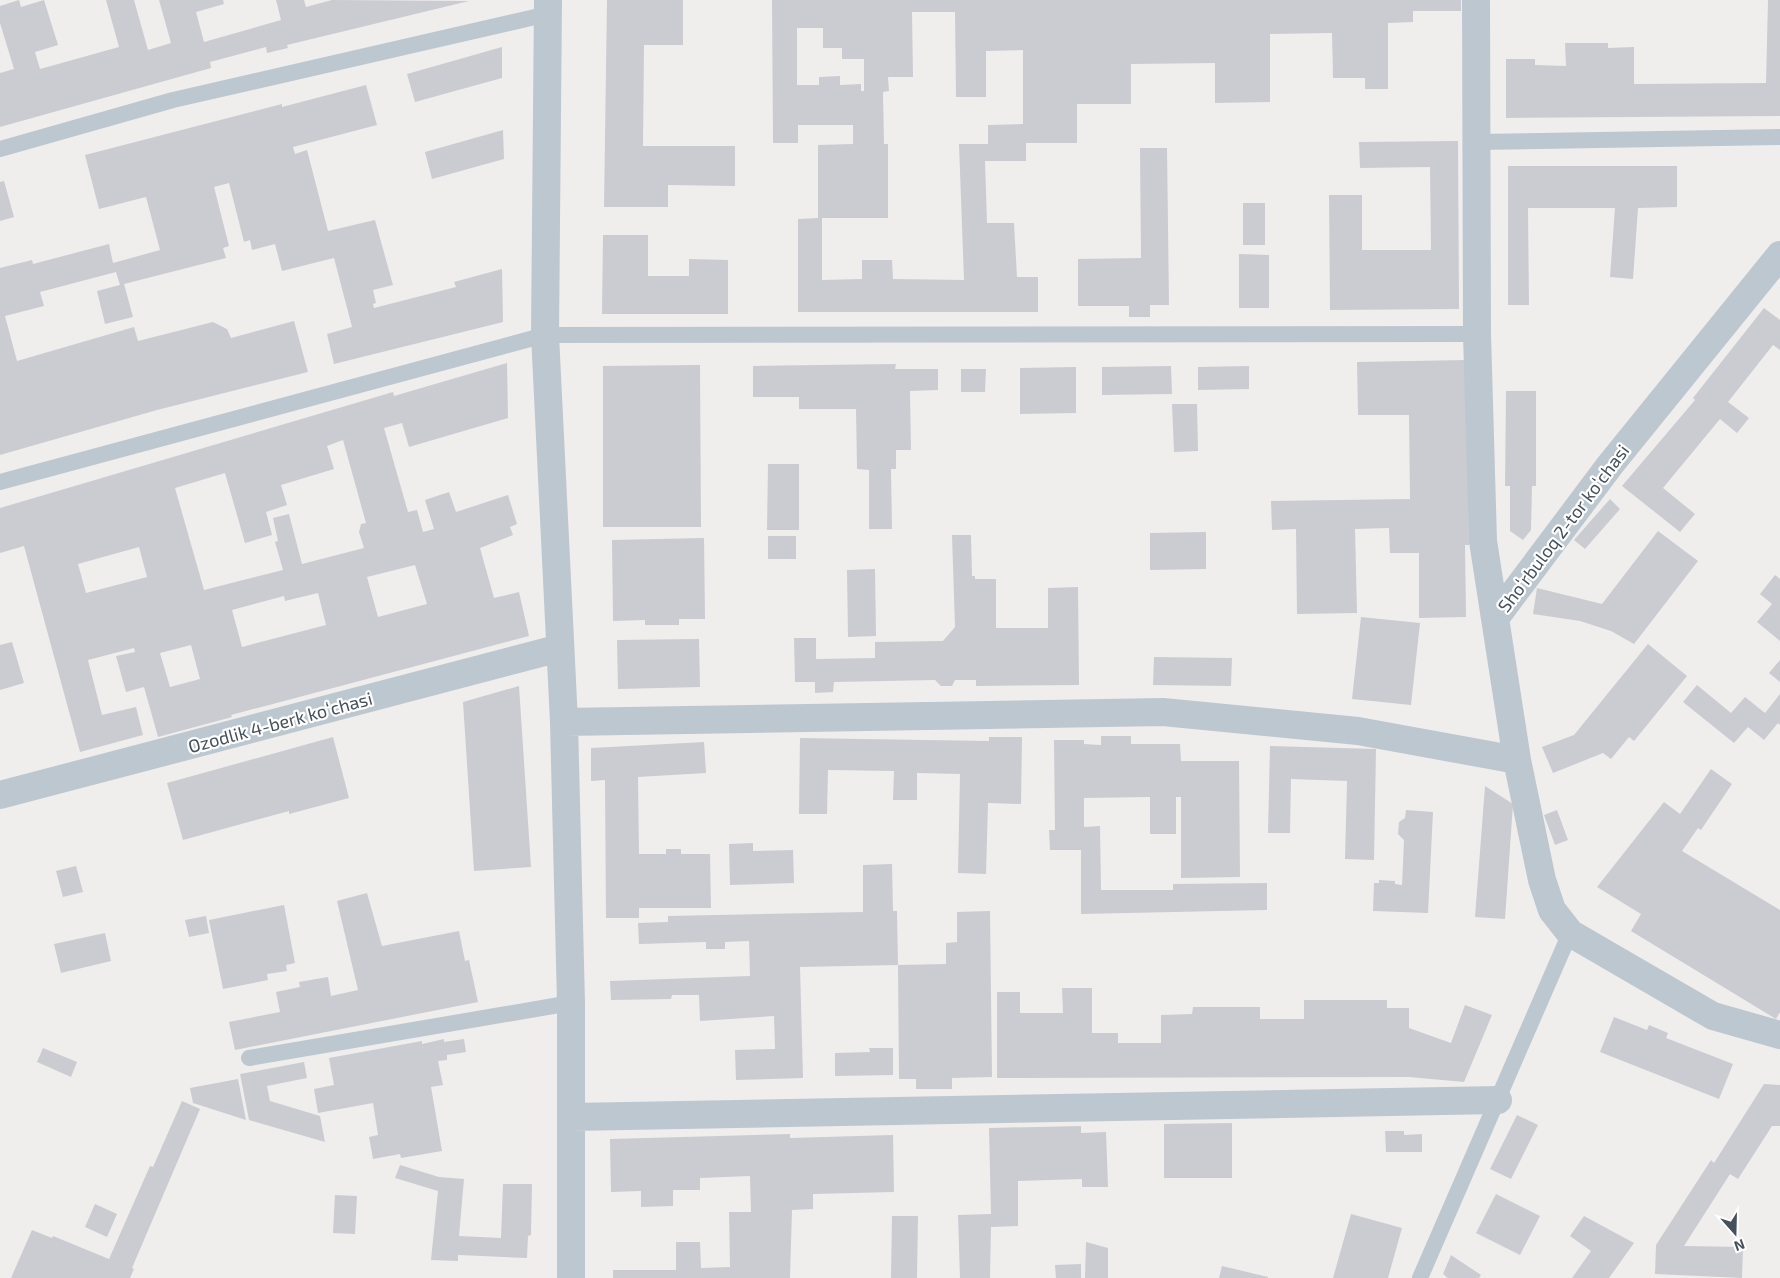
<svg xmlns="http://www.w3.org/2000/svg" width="1780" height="1278" viewBox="0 0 1780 1278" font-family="'Exo 2',sans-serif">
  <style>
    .building { fill: #caccd2; fill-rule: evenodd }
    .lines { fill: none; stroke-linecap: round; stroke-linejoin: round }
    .lane { stroke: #bdc7d0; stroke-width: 16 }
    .street { stroke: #bdc7d0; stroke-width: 28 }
    .labels { text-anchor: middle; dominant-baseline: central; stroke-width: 4.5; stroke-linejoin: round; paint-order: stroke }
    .street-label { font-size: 18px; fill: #45505a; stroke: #fff }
  </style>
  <rect width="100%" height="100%" fill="#f0eded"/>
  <path class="building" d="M19,0L21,7L44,0L58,45L35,52L40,69L119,47L106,0H134L148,50L171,43L159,0H223L224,4L196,12L204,42L281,20L276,0H304L306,7L332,0L469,1L287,45L288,48L267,53L266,47L210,62L211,68L0,127V73L14,69L0,23V6Z
    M607,0H683V45H644L643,146H735V186L668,185V207H604Z
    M772,0H1461V11H1413V22L1388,23V89H1365V78H1333L1332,33L1270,34V102L1215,103V63L1131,64V104H1077V143H1026V161H985L987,223H1014L1017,277H1038V312H798V219L818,218V145L853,144V125H798V143H773ZM912,12H955L956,97H986V51L1023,50V124L988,125V144H959L964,280L893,279L892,260H862V279L822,280V218H888V144H884L883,92L889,91L888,77H913ZM797,28H823V48H842V59H864V91H861V84L840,85V76L819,77V85H797Z
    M1768,0H1780V116L1506,118V59H1535V65L1566,66L1565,43H1608V48L1634,47V84L1766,83Z
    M502,47V78L415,102L407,74Z
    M366,85L377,125L293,147L295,154L307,150L328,231L375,220L393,285L373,290L376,303L373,304L374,308L456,287L454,282L502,269L503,322L334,364L327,334L352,327L334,258L282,271L275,244L252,250L250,240L244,242L229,183L214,187L229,246L223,248L226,258L124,284L133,317L105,324L97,291L120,285L116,272L40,292L44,306L5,316L17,361L134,327L138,341L213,322L227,329L231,338L294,321L308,372L157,410L0,455V268L32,260L33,264L109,244L113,263L160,250L146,197L99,209L85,155L282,104V107Z
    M503,130L504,159L432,179L425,152Z
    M1458,141L1459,309L1330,310L1329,195H1362V250H1431L1430,167L1360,168L1359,142Z
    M1140,148H1167L1169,305H1150V317H1129V306H1078V259L1141,258Z
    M1508,166H1677V207L1638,208L1633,279L1610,277L1615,208H1528L1529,305H1508Z
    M4,181L14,217L0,221V182Z
    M1243,203H1265V245H1243Z
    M603,235H648V276H689V259L728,260V314H602Z
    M1239,254L1269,255V308H1239Z
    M1764,308L1780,320V350L1773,345L1728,402L1749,418L1737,433L1720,419L1663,488L1695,514L1680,532L1622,486L1695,400L1693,398Z
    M1467,360L1469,545H1465L1466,617L1419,618V553H1390L1389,528L1355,529L1357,613L1297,614L1296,529L1272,530L1271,501L1410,499L1409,415H1358L1357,362Z
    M507,363L508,418L409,447L402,423L384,428L408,512L417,510L423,532L434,529L425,500L449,492L456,512L508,495L517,524L510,527L513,535L480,548L494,598L519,592L529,636L231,715L232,717L158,737L144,687L126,692L116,656L135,652L134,648L88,660L102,715L136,707L143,735L80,752L24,546L0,553V508L393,392L394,396ZM343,440L366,523L361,524L359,532L364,548L302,564L289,514L273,518L278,541L275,542L283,570L204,590L175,488L225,473L245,543L272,535L266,512L287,505L281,485L334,469L327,446ZM139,547L147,577L86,593L78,564ZM415,565L427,604L378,617L367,577ZM318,593L326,625L242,647L232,610L284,596L285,601ZM191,645L200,679L170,687L160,653Z
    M896,364L895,369H938V390L910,391L911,450H896V469H891L892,529H869V470L857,469L856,409H799V397H753V366Z
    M700,365L701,527H603V366Z
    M1171,366L1172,394L1102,395V367Z
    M1249,366V389L1198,390V367Z
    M1076,367V413L1020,414V368Z
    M961,369H986L985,392H961Z
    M1506,391H1536V486H1532L1531,530L1523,540L1510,531V486H1505Z
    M1172,404H1197L1198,451L1174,452Z
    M768,464H799V530H767Z
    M1610,499L1620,509L1585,549L1574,540Z
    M1658,531L1698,561L1634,644L1611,631L1580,621L1533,614L1537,588L1602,604Z
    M1206,532V569L1150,570V533Z
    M952,535H971L972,576H975V579H996V628H1048V588L1078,587L1079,685L976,686V680H955L952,686H941L935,680L834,682L833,692L815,693V682H795L794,638H816V659L875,658V642L943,641L955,627Z
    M768,536H796V559H768Z
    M704,538L705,619H679V625H645V620L613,621L612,540Z
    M875,569L876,636L848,637L847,570Z
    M1775,575L1780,579V641L1757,622L1772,604L1760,594Z
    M1361,617L1420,623L1411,705L1352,699Z
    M699,639L700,687L618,689L617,640Z
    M12,642L24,683L0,690V645Z
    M1648,644L1687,676L1634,741L1629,737L1611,759L1603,753L1553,773L1542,747L1574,735Z
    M1154,657L1232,658L1231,686L1153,685Z
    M1780,660V682L1769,673Z
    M1697,685L1731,713L1745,697L1765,713L1780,694V725L1778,723L1764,740L1748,727L1734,743L1683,702Z
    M519,686L531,867L474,871L463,702Z
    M1101,736H1131V744H1180L1181,761H1239L1240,877L1181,878V797H1176V834H1150V797L1084,798V827L1100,826L1101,890H1173V884L1267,883V910L1081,914V850H1050L1049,830H1055L1054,740H1084V744L1101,745Z
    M333,737L349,798L289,814V811L183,840L167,783Z
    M989,737H1022L1021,804L988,803L986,874L958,873L960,774L917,773V800H893L894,771L828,770L827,814H799L800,738L989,741Z
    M704,742L706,773L638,777L639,854H666V849H681V854H710L711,908H639V918H606L605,780L591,781V748Z
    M1270,746L1376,749L1374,860L1345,859L1347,781L1291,779L1290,833H1268Z
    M1711,769L1732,784L1701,830L1698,828L1682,851L1780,910V1012L1776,1019L1631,931L1641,914L1597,887L1664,802L1680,814Z
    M1485,786L1513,804L1505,919L1475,917Z
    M1406,810L1433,812L1428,913L1373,911L1374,883H1379V880L1395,881V884L1402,885L1404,840L1398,834L1399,822L1405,818Z
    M1557,810L1568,840L1555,845L1544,815Z
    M753,843V851L793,850L794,883L730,885L729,844Z
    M892,864L893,911H897L898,965L800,967L803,1078L736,1080L735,1050L775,1049L774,1016L700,1021L699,995H672L671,999L611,1000L610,981L750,976L749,941L725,942V949H706V942L639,944L638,923L668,922V916L863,912V865Z
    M76,866L83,892L63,897L56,871Z
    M367,893L382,946L459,931L465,961L469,960L478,1002L235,1050L229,1022L280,1012L276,992L300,987L299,982L328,977L331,996L358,990L337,901Z
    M284,905L295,963L286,965L287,971L267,974L268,980L223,989L209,920Z
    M990,911L992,1077L952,1078V1089H916V1079H899L898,965L946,964V943L957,942V912Z
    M206,916L209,933L189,937L185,920Z
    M105,933L111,961L61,973L54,944Z
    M1062,988H1092V1033H1118V1043H1161V1015L1192,1014L1193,1007H1260V1019H1304V1000H1387V1008H1409V1028L1451,1043L1465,1005L1492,1015L1464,1082L1409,1077L997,1078V992H1020V1013H1063Z
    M1614,1017L1647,1030L1649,1025L1668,1033L1666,1038L1733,1064L1719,1099L1600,1052Z
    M444,1039V1042L464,1039L466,1052L447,1055V1060L438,1061L443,1085L431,1087L442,1151L401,1158L400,1154L373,1159L369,1137L378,1135L373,1103L318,1113L314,1089L334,1085L329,1058L422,1041V1044Z
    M43,1048L77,1062L71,1077L37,1062Z
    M869,1048H893V1075L835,1076V1053L870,1052Z
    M304,1062L307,1078L267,1086L270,1101L320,1116L325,1142L249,1120L240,1074Z
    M238,1079L246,1120L193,1103L190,1088Z
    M1764,1084L1780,1085V1126H1772L1738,1179L1730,1174L1684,1246L1743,1247L1742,1278L1655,1274L1656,1245L1711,1160L1714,1163Z
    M182,1101L200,1109L132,1268L134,1269L130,1278H11L32,1230L52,1238L53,1236L109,1259L150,1166L153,1167Z
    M1517,1115L1538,1125L1511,1179L1490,1169Z
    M1232,1123V1178H1164V1124Z
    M1081,1126V1133L1106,1132L1108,1187H1082V1179L1018,1181V1226L991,1227L990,1278H960L958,1215L991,1214L989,1128Z
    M1385,1131H1404V1135L1422,1134V1152H1386Z
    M790,1134V1138L893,1135L894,1192L813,1194V1209L792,1210L790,1278H613V1270H676V1242H700L701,1268L730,1267L729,1212H751L750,1176L700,1178V1190H673V1206L641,1207V1191L611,1192L610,1139Z
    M400,1165L439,1177L464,1179L459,1236L501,1238L503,1184H532L531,1235L528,1236L527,1258L458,1255V1261L431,1260L438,1191L395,1178Z
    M1496,1194L1540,1216L1520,1255L1476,1233Z
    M335,1195L357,1196L355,1234L333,1233Z
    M95,1204L117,1214L107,1237L85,1227Z
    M1351,1214L1402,1228L1388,1278H1333Z
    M892,1216H918L917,1278H891Z
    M1584,1216L1634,1243L1609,1278H1572L1591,1251L1570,1236Z
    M1086,1242L1108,1248V1278H1085Z
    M1451,1255L1481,1275L1479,1278H1448L1443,1274Z
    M1081,1264V1278H1056L1055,1265Z
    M1222,1266L1268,1277V1278H1219Z"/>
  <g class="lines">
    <path class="lane" d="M1476,142L1780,137
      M0,149L173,100L548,14
      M0,482L545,335L1477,334
      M249,1058L571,1003
      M1420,1278L1570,933"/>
    <path class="street" d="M548,0L545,335L564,722L571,1003V1278
      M1476,0L1477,334L1483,541L1517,760L1542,880L1552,910L1570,933L1713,1016L1780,1035
      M1496,617L1610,465L1780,255
      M564,722L1163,712L1358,731L1517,760
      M0,795L560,648
      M571,1117L1498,1100"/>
  </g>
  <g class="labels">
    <g class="street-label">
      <text transform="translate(1563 528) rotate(-53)">Shoʻrbuloq 2-tor koʻchasi</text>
      <text transform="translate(280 722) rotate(-15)">Ozodlik 4-berk koʻchasi</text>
    </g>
  </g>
  <g transform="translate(1735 1233) rotate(160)" stroke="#ffffff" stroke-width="4" paint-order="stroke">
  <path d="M0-4L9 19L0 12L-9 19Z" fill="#45505a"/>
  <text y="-8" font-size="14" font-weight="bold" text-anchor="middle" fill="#45505a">N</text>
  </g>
</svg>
